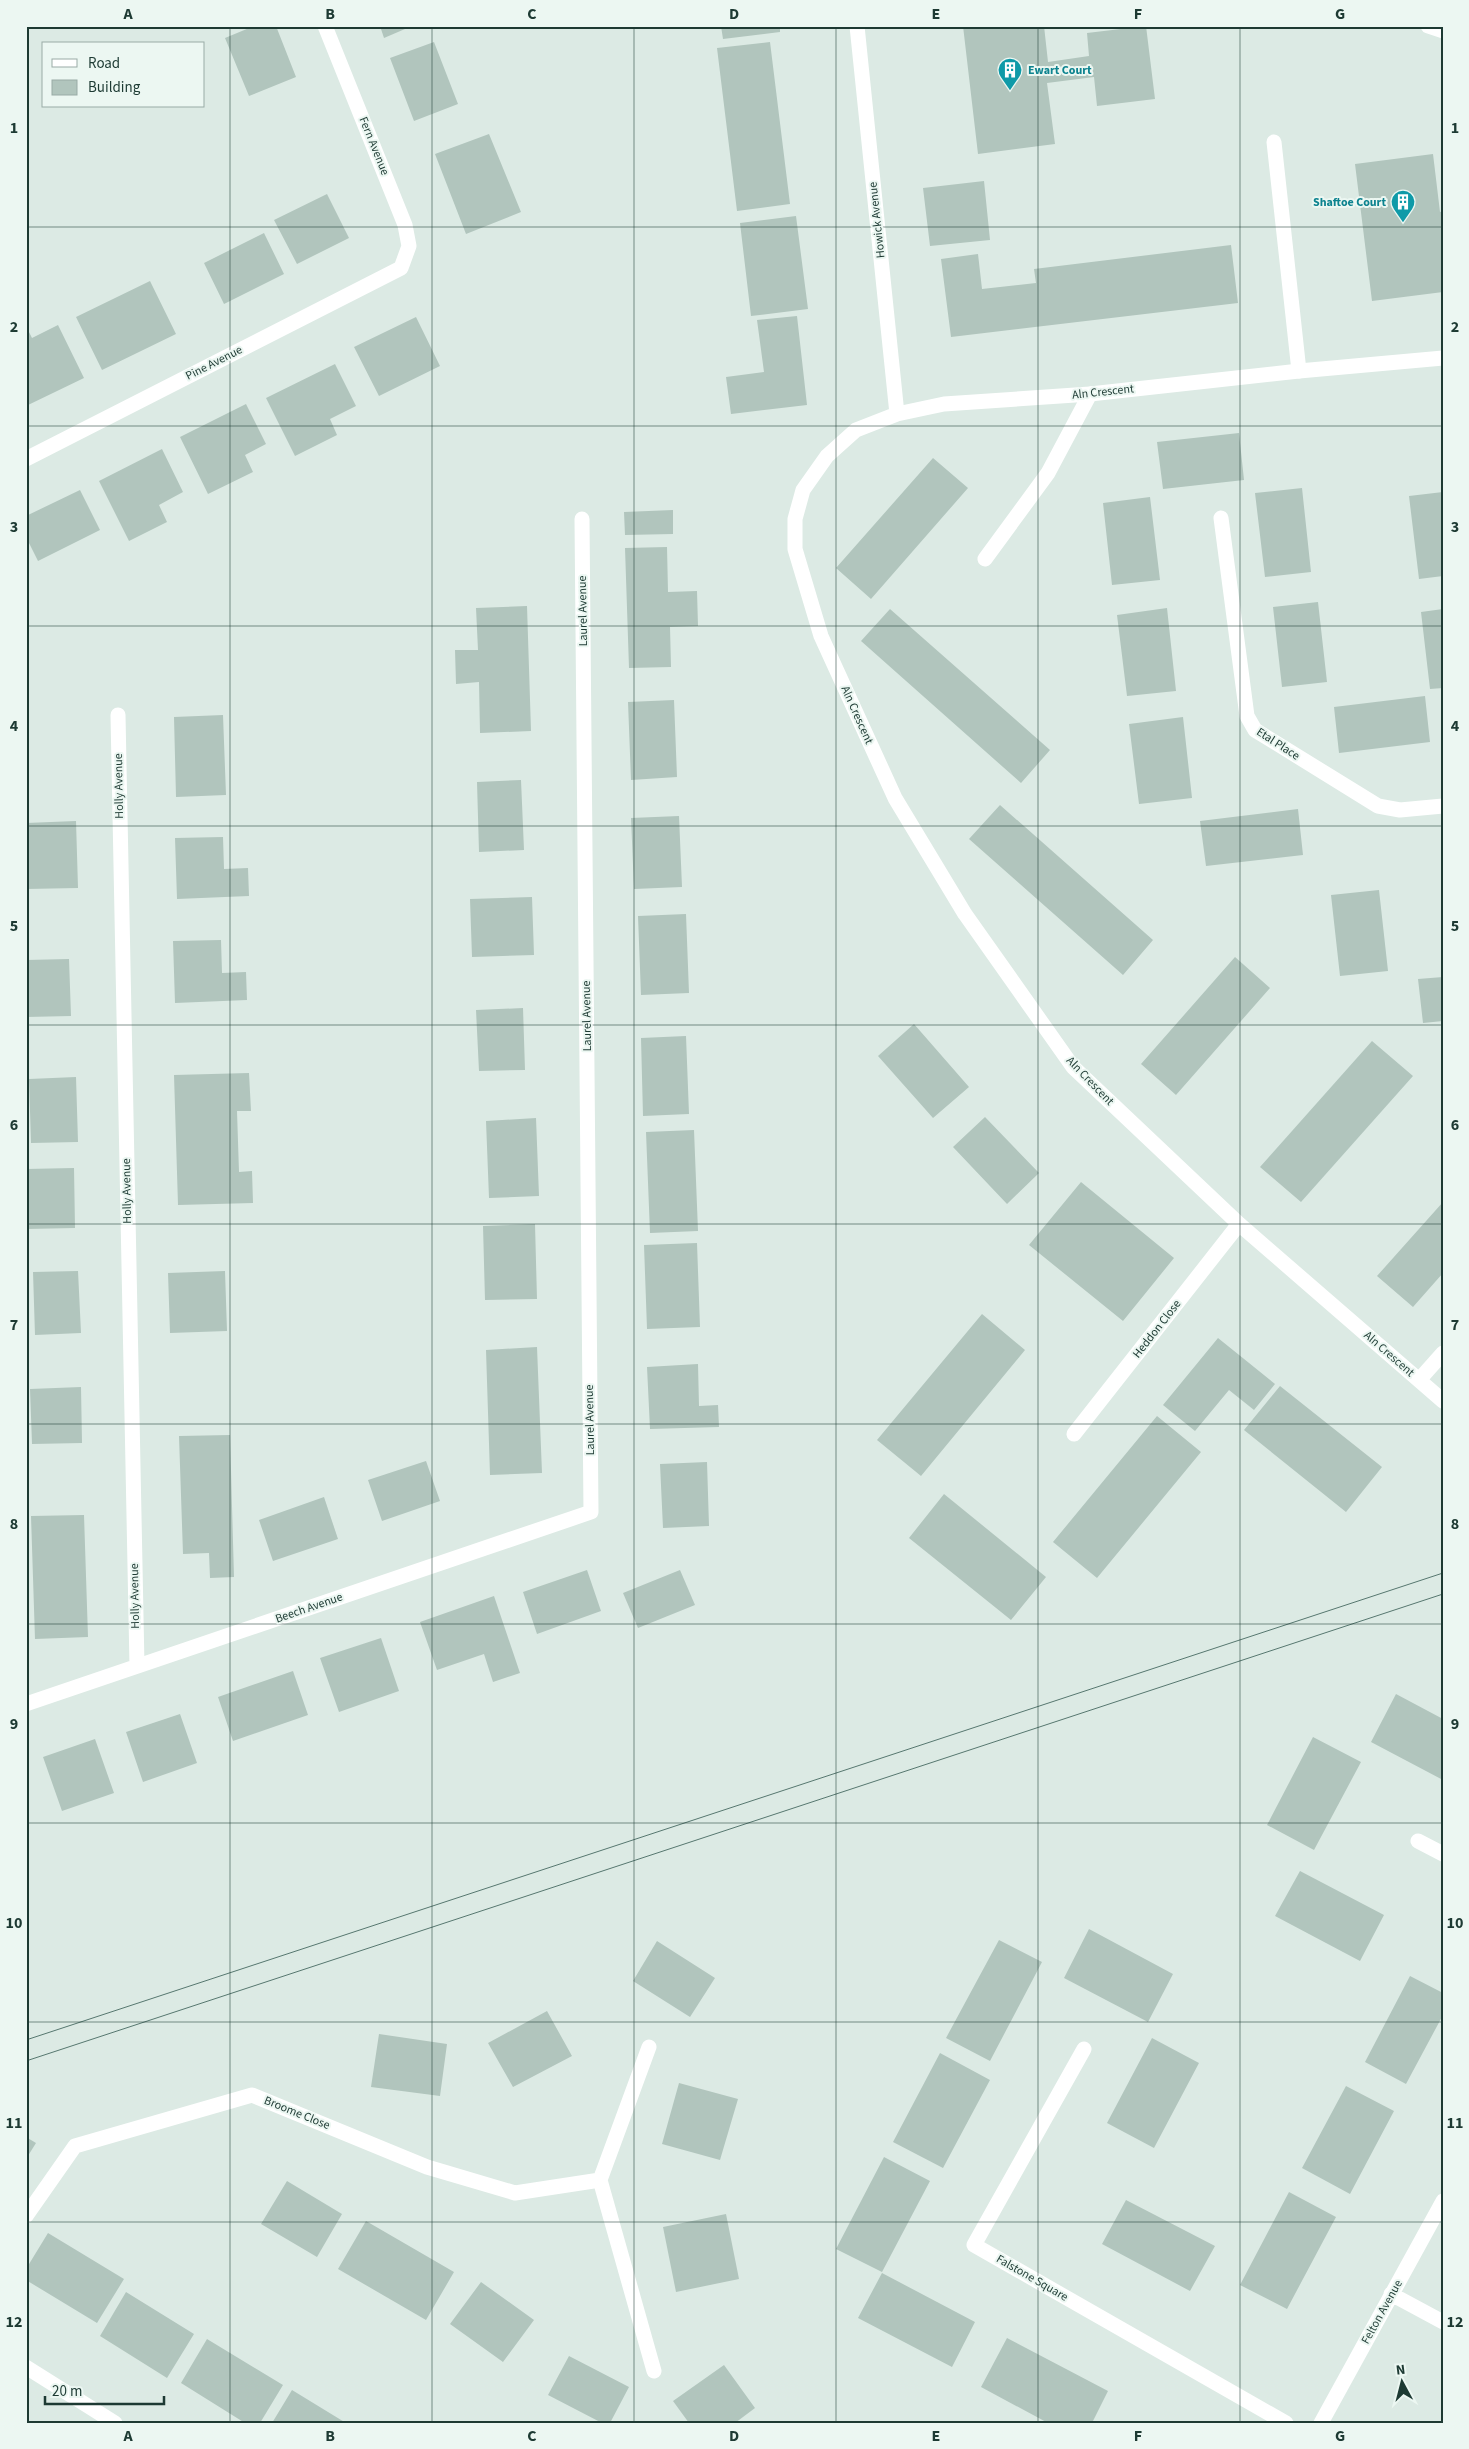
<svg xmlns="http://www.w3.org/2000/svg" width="1469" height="2449" viewBox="0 0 1469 2449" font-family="'Source Sans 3',sans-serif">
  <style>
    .building { fill: #b1c5bd }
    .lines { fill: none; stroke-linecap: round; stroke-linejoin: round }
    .service { stroke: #fff; stroke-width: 15 }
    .minor { stroke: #fff; stroke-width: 15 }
    .tertiary { stroke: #fff; stroke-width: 15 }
    .tram { stroke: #56776f; stroke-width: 1 }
    .grid { fill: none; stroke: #1d3a33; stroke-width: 1; stroke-opacity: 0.55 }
    .labels { text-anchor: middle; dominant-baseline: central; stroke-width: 4; stroke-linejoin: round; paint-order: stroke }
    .culture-label { font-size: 12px; font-weight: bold; fill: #0d838f; stroke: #ecf7f2; text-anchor: start }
    .street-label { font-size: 12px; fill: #1d3a33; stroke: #ecf7f2 }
    .neatline { fill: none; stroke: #1d3a33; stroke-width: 2 }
    .grid-label { font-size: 16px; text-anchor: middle; font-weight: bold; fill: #1d3a33 }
  </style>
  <rect width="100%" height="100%" fill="#dceae4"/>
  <path class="building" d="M254,26H276L296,77L249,96L225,38Z
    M380,26H412L384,38Z
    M721,26H780V32L723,39Z
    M963,26H1044L1048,62L1089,56L1087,33L1146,26L1155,99L1097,106L1094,77L1047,83L1055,144L978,154Z
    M434,42L458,104L414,121L390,58Z
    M770,42L790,204L737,211L717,48Z
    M489,134L521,212L466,234L435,154Z
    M1433,154L1440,212L1443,211V292L1372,301L1355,164Z
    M984,181L990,240L930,246L923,188Z
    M327,194L349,238L297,264L274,220Z
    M796,216L808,309L751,316L740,223Z
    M264,233L284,274L224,304L204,263Z
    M1231,245L1238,303L951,337L941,259L978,254L982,289L1036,283L1034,269Z
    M150,281L176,334L102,370L76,317Z
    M797,316L807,405L731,414L726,377L764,372L757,320Z
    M416,317L440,366L379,396L354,347Z
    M58,325L84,378L26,406V326L32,338Z
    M335,364L356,406L330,419L337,435L295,456L266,398Z
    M246,404L266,444L245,455L253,472L208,494L180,437Z
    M1239,433L1244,480L1163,489L1157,442Z
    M162,449L183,492L159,505L167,522L129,541L99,481Z
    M933,458L968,488L871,599L836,568Z
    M1302,488L1311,572L1265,577L1255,493Z
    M80,490L100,530L38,561L26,537V516Z
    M1443,492V576L1419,579L1409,496Z
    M1150,497L1160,580L1112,585L1103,503Z
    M673,510V534L625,535L624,512Z
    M667,547L668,592L697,591L698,626L670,627L671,667L629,668L625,548Z
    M1318,602L1327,682L1282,687L1273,607Z
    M527,606L531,731L480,733L479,682L456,684L455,650H478L476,608Z
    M1167,608L1176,691L1127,696L1117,615Z
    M890,609L1050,750L1021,783L861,641Z
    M1443,609V688L1430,689L1421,612Z
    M1425,696L1430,742L1339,753L1334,707Z
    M674,700L677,777L631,780L628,702Z
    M223,715L226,795L176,797L174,717Z
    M1183,717L1192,798L1139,804L1129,724Z
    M521,780L524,850L479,852L477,782Z
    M1000,805L1153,940L1123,975L969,839Z
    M1298,809L1303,855L1206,866L1200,821Z
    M679,816L682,887L634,889L631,818Z
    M76,821L78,888L26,889V823Z
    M223,837L224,869L248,868L249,896L177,899L175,838Z
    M1379,890L1388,971L1340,976L1331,895Z
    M532,897L534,955L472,957L470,899Z
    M686,914L689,993L641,995L638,916Z
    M221,940L222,973L246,972L247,1000L175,1003L173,941Z
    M1235,957L1270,988L1176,1095L1141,1064Z
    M69,959L71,1016L26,1017V960Z
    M1443,977V1021L1423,1023L1418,979Z
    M523,1008L525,1070L479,1071L476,1010Z
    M914,1024L969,1087L933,1118L878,1056Z
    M686,1036L689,1114L643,1116L641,1038Z
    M1372,1041L1413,1076L1301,1202L1260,1167Z
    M249,1073L251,1111H237L239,1172L252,1171L253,1203L178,1205L174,1075Z
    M76,1077L78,1142L31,1143L29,1079Z
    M985,1117L1039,1173L1007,1204L953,1147Z
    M536,1118L539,1196L489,1198L486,1121Z
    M694,1130L698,1231L650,1233L646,1132Z
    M74,1168L75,1228L26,1229V1169Z
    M1081,1182L1174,1258L1123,1321L1029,1245Z
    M1443,1202V1273L1413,1307L1377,1276Z
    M535,1224L537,1299L485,1300L483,1226Z
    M697,1243L700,1327L647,1329L644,1245Z
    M78,1271L81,1333L35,1335L33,1272Z
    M225,1271L227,1331L170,1333L168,1273Z
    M982,1314L1025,1350L921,1476L877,1440Z
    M1218,1338L1275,1384L1254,1410L1229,1390L1195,1431L1163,1405Z
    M537,1347L542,1473L490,1475L486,1350Z
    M698,1364L699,1406L718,1405L719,1427L650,1429L647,1367Z
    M1280,1386L1382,1467L1346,1512L1244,1430Z
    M81,1387L82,1443L32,1444L30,1389Z
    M1157,1416L1201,1452L1097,1578L1053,1542Z
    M230,1435L234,1577L210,1578L209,1553L183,1554L179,1436Z
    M426,1461L440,1501L382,1521L368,1480Z
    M707,1462L709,1526L663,1528L660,1464Z
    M944,1494L1046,1577L1011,1620L909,1538Z
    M324,1497L338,1539L273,1561L259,1520Z
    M84,1515L88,1637L35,1639L31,1516Z
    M587,1570L601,1611L537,1634L523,1592Z
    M680,1570L695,1605L638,1628L623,1593Z
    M494,1596L520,1673L493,1682L484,1654L437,1670L420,1622Z
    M381,1638L399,1691L339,1712L320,1658Z
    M293,1671L308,1715L233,1741L218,1697Z
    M1396,1694L1443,1719V1780L1371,1742Z
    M180,1714L197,1763L143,1782L126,1732Z
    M1313,1737L1361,1762L1314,1850L1267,1825Z
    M95,1739L114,1793L62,1811L43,1757Z
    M1300,1871L1384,1915L1360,1961L1275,1916Z
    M1089,1929L1173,1974L1148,2022L1064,1978Z
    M999,1940L1042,1962L990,2061L946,2038Z
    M657,1941L715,1978L690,2017L633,1981Z
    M1410,1976L1443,1993V2015L1406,2084L1365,2062Z
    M547,2011L572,2056L513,2087L488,2043Z
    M379,2034L447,2044L440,2096L371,2087Z
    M1152,2038L1199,2063L1154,2148L1107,2123Z
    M940,2053L990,2080L943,2168L893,2142Z
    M679,2083L738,2099L720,2160L662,2144Z
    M1346,2086L1394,2111L1350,2194L1302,2168Z
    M26,2137L36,2143L26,2159Z
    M884,2157L930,2181L882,2272L836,2249Z
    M287,2181L342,2214L317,2257L261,2224Z
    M1289,2192L1336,2217L1287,2309L1240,2285Z
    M1126,2200L1215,2246L1190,2291L1102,2244Z
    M726,2214L739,2279L676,2292L663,2227Z
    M366,2221L454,2272L426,2320L338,2269Z
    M48,2233L124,2279L97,2323L26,2280V2269Z
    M882,2273L975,2322L952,2367L858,2318Z
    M481,2282L534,2320L503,2362L450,2324Z
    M126,2292L194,2334L167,2378L100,2336Z
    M1007,2338L1108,2391L1092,2423H1048L981,2387Z
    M207,2339L283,2385L260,2423H245L181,2383Z
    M569,2356L629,2387L610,2423H602L548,2395Z
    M724,2365L755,2408L735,2423H689L673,2401Z
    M292,2390L346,2423H272Z"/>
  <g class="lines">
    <path class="service" d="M1274,142L1299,371
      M985,559L1048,473L1090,394"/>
    <path class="minor" d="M857,26L897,414
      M1443,358L1299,371L1090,394L944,404L897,414L856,430L827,456L803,490L795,519V549L821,636L895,798L965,914L1073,1067L1239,1224L1443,1401
      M26,459L401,268L409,246L405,225L325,26
      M1221,518L1247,716L1255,730L1378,806L1400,810L1443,806
      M118,715L137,1666
      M1419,1380L1443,1353
      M1074,1434L1239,1224
      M26,1704L591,1512L582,519
      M1418,1841L1443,1854
      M649,2047L600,2180L654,2371
      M1084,2049L974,2245L1286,2423
      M26,2216L75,2146L252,2095L427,2167L515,2193L600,2180
      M1391,2294L1443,2322
      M1321,2423L1443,2201"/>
    <path class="tertiary" d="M1428,26L1443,31
      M26,2367L115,2423"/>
    <path class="tram" d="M26,2040L1443,1573
      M26,2061L1443,1594"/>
  </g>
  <path class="grid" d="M230,26V2423M432,26V2423M634,26V2423M836,26V2423M1038,26V2423M1240,26V2423M26,227H1443M26,426H1443M26,626H1443M26,826H1443M26,1025H1443M26,1224H1443M26,1424H1443M26,1624H1443M26,1823H1443M26,2022H1443M26,2222H1443"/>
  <defs>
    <symbol id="building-pin" viewBox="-11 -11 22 30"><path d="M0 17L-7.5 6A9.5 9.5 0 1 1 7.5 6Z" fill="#0f9aa8" stroke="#ecf7f2"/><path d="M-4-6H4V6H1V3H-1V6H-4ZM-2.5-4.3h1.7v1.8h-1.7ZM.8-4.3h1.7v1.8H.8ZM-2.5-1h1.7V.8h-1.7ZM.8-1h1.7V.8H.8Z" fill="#fff"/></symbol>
  </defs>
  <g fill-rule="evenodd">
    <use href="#building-pin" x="996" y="56" width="28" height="38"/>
    <use href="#building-pin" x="1389" y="188" width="28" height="38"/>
  </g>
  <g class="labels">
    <g class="culture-label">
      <text x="1028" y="70">Ewart Court</text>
      <text x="1386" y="202" text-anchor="end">Shaftoe Court</text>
    </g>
    <g class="street-label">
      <text transform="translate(374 146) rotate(68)">Fern Avenue</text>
      <text transform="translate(877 220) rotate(-96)">Howick Avenue</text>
      <text transform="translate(214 363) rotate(-27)">Pine Avenue</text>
      <text transform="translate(1103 392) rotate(-6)">Aln Crescent</text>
      <text transform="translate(583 611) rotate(-91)">Laurel Avenue</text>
      <text transform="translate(857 715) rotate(66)">Aln Crescent</text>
      <text transform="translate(1278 744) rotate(33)">Etal Place</text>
      <text transform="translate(119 786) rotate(-91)">Holly Avenue</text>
      <text transform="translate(587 1016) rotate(-91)">Laurel Avenue</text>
      <text transform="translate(1090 1081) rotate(46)">Aln Crescent</text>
      <text transform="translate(127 1191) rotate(-91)">Holly Avenue</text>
      <text transform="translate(1157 1329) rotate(-52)">Heddon Close</text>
      <text transform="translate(1389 1354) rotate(41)">Aln Crescent</text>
      <text transform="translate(590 1420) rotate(-91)">Laurel Avenue</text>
      <text transform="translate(135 1596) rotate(-91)">Holly Avenue</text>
      <text transform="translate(309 1608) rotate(-19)">Beech Avenue</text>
      <text transform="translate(297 2113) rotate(22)">Broome Close</text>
      <text transform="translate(1032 2278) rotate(30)">Falstone Square</text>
      <text transform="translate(1382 2312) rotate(-61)">Felton Avenue</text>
    </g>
  </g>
  <rect width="1469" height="2449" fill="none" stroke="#ecf7f2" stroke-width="55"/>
  <rect x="42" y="42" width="162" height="65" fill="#ecf7f2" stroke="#99aba6"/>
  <rect x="52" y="59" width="25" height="8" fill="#ffffff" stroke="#99aba6"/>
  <text x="88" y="68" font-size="15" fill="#1d3a33">Road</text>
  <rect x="52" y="80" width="25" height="15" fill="#b1c5bd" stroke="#99aba6"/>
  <text x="88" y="92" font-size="15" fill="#1d3a33">Building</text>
  <g transform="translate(1402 2382) rotate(353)" stroke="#ecf7f2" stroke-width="4" paint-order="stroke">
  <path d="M0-4L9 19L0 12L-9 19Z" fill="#1d3a33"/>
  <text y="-8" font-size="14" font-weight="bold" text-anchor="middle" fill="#1d3a33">N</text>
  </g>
  <path d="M45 2396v8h119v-8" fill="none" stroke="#1d3a33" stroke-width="2.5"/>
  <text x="52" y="2396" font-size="15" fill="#1d3a33" stroke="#ecf7f2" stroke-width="4" paint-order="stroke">20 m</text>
  <rect x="28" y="28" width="1414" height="2394" class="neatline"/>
  <g class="grid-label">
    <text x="128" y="19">A</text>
    <text x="330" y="19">B</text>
    <text x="532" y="19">C</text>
    <text x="734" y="19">D</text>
    <text x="936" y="19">E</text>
    <text x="1138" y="19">F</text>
    <text x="1340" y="19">G</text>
    <text x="14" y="133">1</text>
    <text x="1455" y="133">1</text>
    <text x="14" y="332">2</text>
    <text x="1455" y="332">2</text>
    <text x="14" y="532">3</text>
    <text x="1455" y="532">3</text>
    <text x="14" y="731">4</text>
    <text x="1455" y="731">4</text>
    <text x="14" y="931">5</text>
    <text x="1455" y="931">5</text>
    <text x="14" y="1130">6</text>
    <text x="1455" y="1130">6</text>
    <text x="14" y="1330">7</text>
    <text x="1455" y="1330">7</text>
    <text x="14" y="1529">8</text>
    <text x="1455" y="1529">8</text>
    <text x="14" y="1729">9</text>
    <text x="1455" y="1729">9</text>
    <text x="14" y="1928">10</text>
    <text x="1455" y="1928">10</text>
    <text x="14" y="2128">11</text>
    <text x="1455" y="2128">11</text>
    <text x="14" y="2327">12</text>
    <text x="1455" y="2327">12</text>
    <text x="128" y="2441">A</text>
    <text x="330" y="2441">B</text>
    <text x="532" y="2441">C</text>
    <text x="734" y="2441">D</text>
    <text x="936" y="2441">E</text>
    <text x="1138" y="2441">F</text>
    <text x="1340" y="2441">G</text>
  </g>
</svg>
